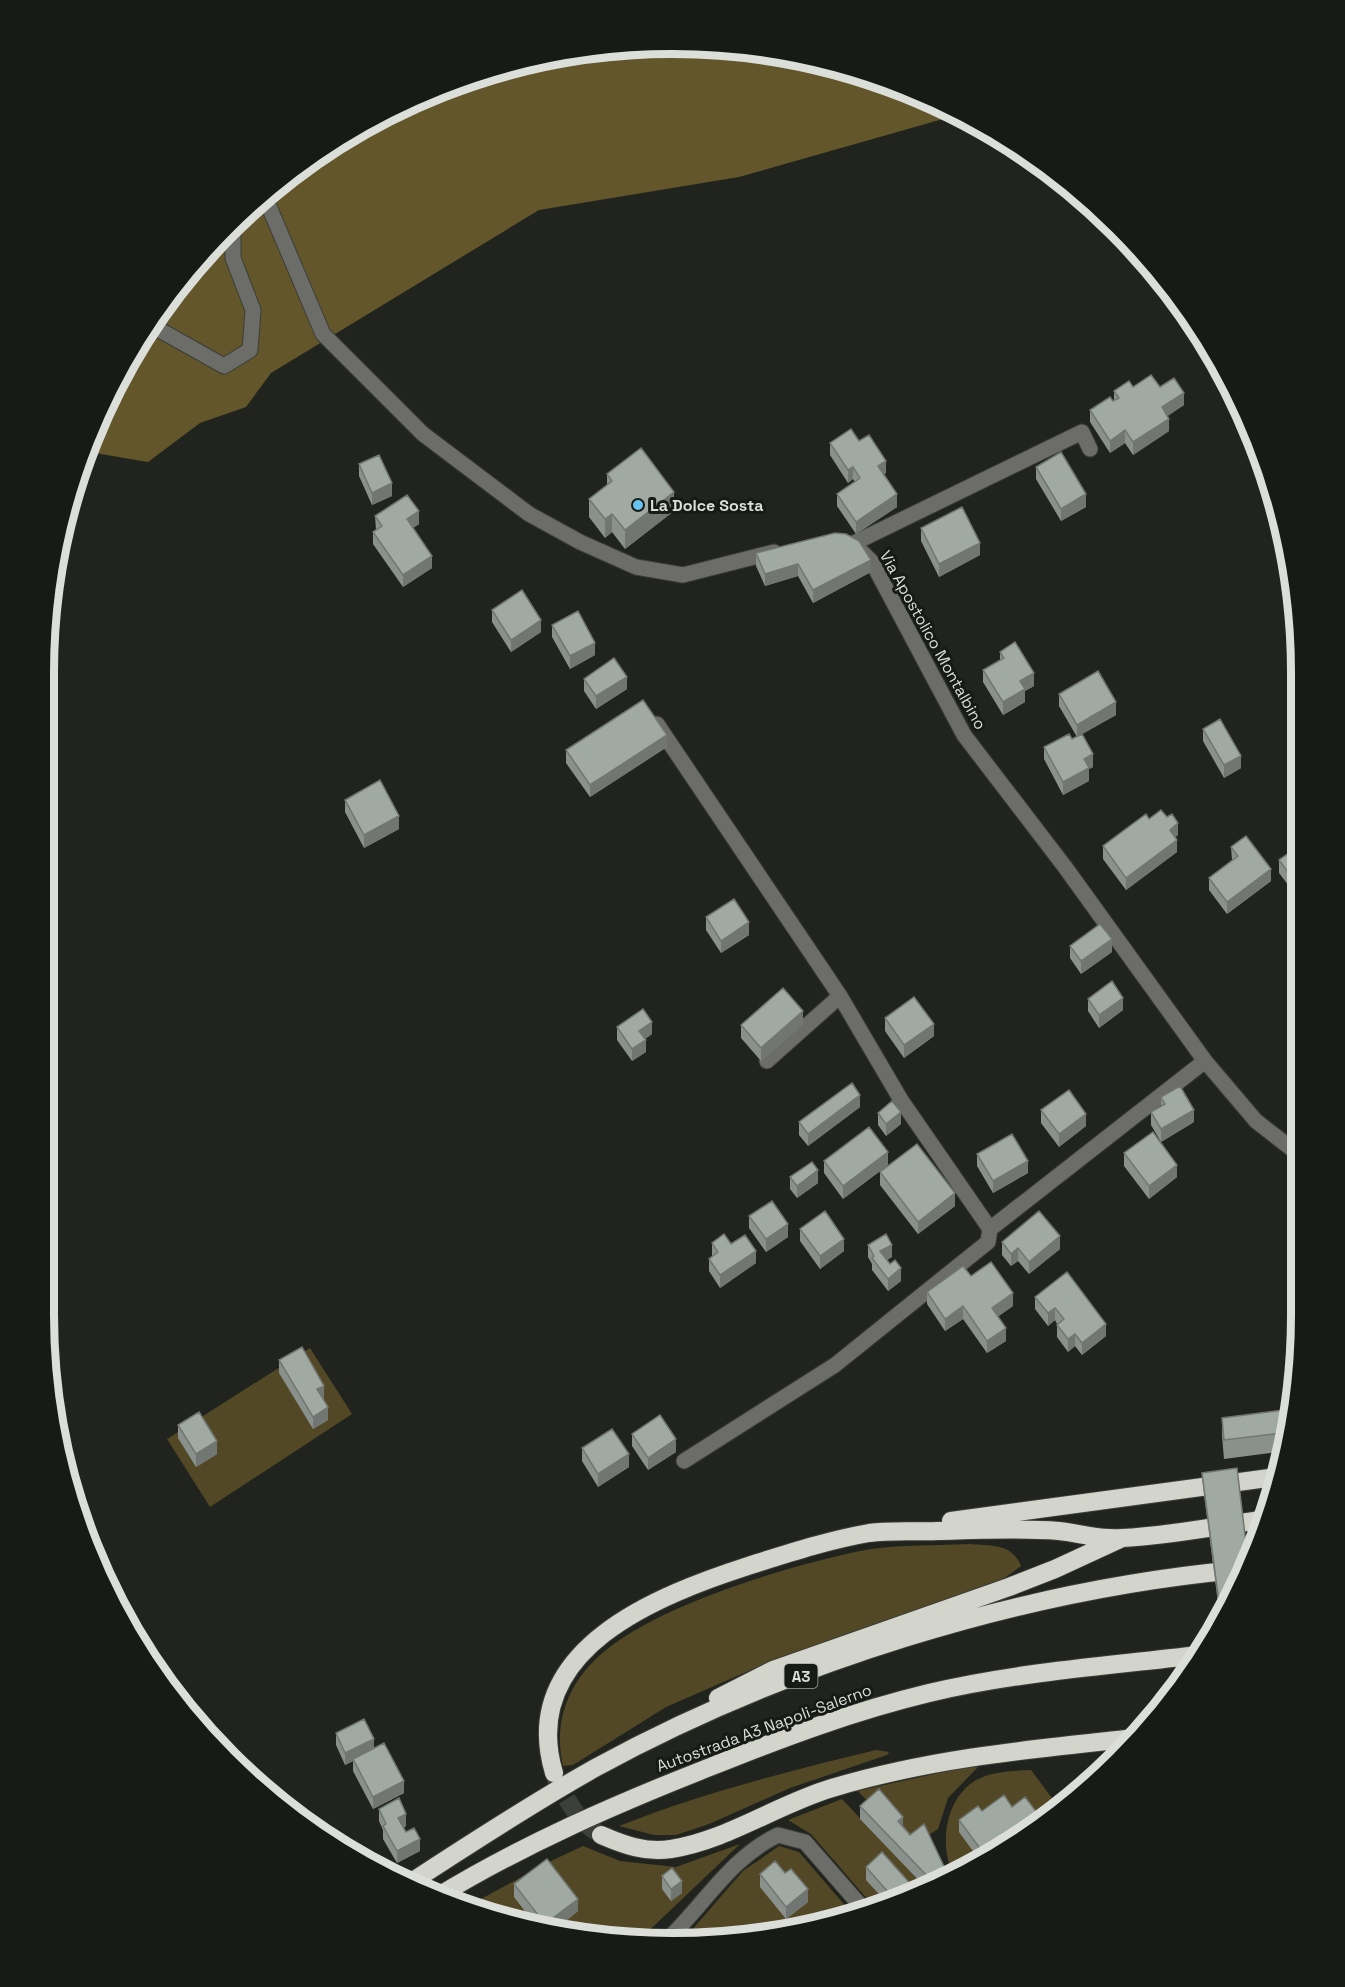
<svg xmlns="http://www.w3.org/2000/svg" width="1345" height="1987" viewBox="0 0 1345 1987" font-family="'Space Grotesk',sans-serif">
  <style>
    .green { fill: #524825 }
    .forest { fill: #62562a }
    .lines { fill: none; stroke-linecap: round; stroke-linejoin: round }
    .highway-tunnel { stroke: #3d403a; stroke-width: 18; stroke-dasharray: 18 9; stroke-linecap: butt }
    .minor-casing { stroke: #3b3e38; stroke-width: 17 }
    .highway-casing { stroke: #3b3e38; stroke-width: 20 }
    .minor { stroke: #6c6c69; stroke-width: 15 }
    .highway { stroke: #d3d4cb; stroke-width: 18 }
    .wall { fill: #8a918c }
    .shaded-wall { fill: #717672 }
    .building { fill: #a1a9a3; stroke: #717672; stroke-width: 1.5 }
    .poi-dot { fill: #67c4f0; stroke: #171b15; stroke-width: 2 }
    .labels { text-anchor: middle; dominant-baseline: central; stroke-width: 6; stroke-linejoin: round; paint-order: stroke }
    .shield { fill: #171b15; stroke: #a1a49f; stroke-width: 1.5 }
    .shield-label { font-size: 15px; font-weight: bold; fill: #dcdeda }
    .poi-label { font-size: 16px; font-weight: bold; fill: #dcdeda; stroke: #171b15; text-anchor: start }
    .street-label { font-size: 16px; fill: #dcdeda; stroke: #171b15 }
    .rim { fill: none; stroke: #dcdeda; stroke-width: 8 }
  </style>
  <rect width="100%" height="100%" fill="#21241e"/>
  <path class="green" d="M310,1348L352,1414L210,1507L167,1439Z
    M969,1544C991,1546 1012,1543 1021,1566L999,1582L760,1666L666,1707L573,1765L563,1766C554,1727 565,1690 593,1662C642,1609 788,1566 860,1551C894,1544 934,1546 969,1544Z
    M876,1750L889,1752L887,1755L790,1788L709,1824L676,1835H654L619,1826C702,1793 789,1771 876,1750Z
    M965,1767H978L948,1798L938,1829L910,1847L858,1791Z
    M1031,1770L1057,1805L987,1859L953,1875C940,1846 944,1802 973,1782C990,1771 1011,1771 1031,1770Z
    M842,1799L925,1887L876,1909L811,1834L788,1820Z
    M740,1844L637,1942L510,1922L466,1907L551,1861L583,1846L620,1861L676,1867Z
    M779,1846L799,1852L854,1916L796,1931L684,1939L743,1871Z"/>
  <path class="forest" d="M672,44L795,56L913,91L957,115L739,177L539,210L271,373L246,407L200,423L148,462L89,452L109,394L173,290L227,228L323,150L431,92L549,56Z"/>
  <g class="lines">
    <path class="highway-tunnel" d="M554,1775C566,1799 577,1821 601,1835"/>
    <defs>
      <path id="minor" d="M265,197L323,334L423,434L529,514L580,542L636,567L683,575L774,552
        M149,329H158L224,366L250,350L253,310L233,258V224
        M854,543L1082,432L1090,449
        M858,548L872,562L964,735L1065,867L1205,1061L1256,1121L1301,1156
        M657,724L840,996L901,1100L990,1229
        M767,1061L840,996
        M684,1461L835,1365L988,1242L990,1229L1205,1061
        M667,1940C704,1905 730,1858 778,1835L805,1842L866,1912"/>
      <path id="highway" d="M951,1521L1276,1477
        M718,1698L773,1670L1009,1587L1055,1569L1120,1539
        M554,1773C517,1649 658,1595 751,1565C789,1553 829,1540 869,1533C890,1530 915,1532 937,1531C977,1530 1018,1528 1059,1531C1079,1533 1101,1540 1122,1538C1168,1536 1215,1526 1261,1520
        M601,1835C624,1845 646,1853 671,1849C728,1840 778,1804 832,1788C932,1758 1033,1749 1136,1738
        M410,1883C471,1843 531,1804 595,1768C785,1664 1021,1590 1237,1570
        M437,1897C524,1844 616,1804 710,1767C782,1738 854,1711 929,1693C1017,1672 1109,1666 1198,1655"/>
    </defs>
    <use href="#minor" class="minor-casing"/>
    <use href="#highway" class="highway-casing"/>
    <use href="#minor" class="minor"/>
    <use href="#highway" class="highway"/>
  </g>
  <path class="wall" d="M1133,387H1160L1184,405L1167,416L1169,431L1133,455L1125,443L1110,453L1090,422V410L1114,400V391Z
    M859,441L886,473L884,474L897,507L856,534L837,506V494L855,482L853,479L848,483L830,455V443Z
    M359,464L392,496L372,505L359,476Z
    M1036,467L1086,507L1061,521L1036,479Z
    M607,474L674,511L625,549L612,532L605,538L589,517V499L607,485Z
    M375,516L419,524L413,528L432,568L403,587L373,544V532L376,530Z
    M921,528L980,555L939,577L921,541Z
    M756,553L871,572L813,603L798,576L765,586L756,566Z
    M492,610L541,632L511,652L492,622Z
    M552,625L595,655L570,669L552,637Z
    M1000,652L1034,686L1025,691V702L1003,715L983,682V670L1000,660Z
    M584,679L627,689L596,709L584,691Z
    M1059,694L1116,715L1082,734L1093,767L1089,769V781L1063,795L1044,759V747L1072,739L1077,737L1059,706Z
    M1203,729L1241,768L1224,778L1203,741Z
    M667,747L590,797L566,763V750Z
    M345,800L399,829L364,848L345,812Z
    M1149,819L1178,835L1175,837L1177,852L1126,890L1103,859V846Z
    M1302,844V903L1279,873V860Z
    M1231,847L1271,881L1227,914L1209,890V878L1232,860Z
    M706,917L749,935L721,953L706,930Z
    M1070,946L1112,952L1081,974L1070,958Z
    M1088,999L1123,1010L1099,1028L1088,1011Z
    M885,1018L934,1036L904,1058L885,1031Z
    M803,1024L761,1061L741,1038V1025Z
    M617,1027L652,1034L645,1039L646,1052L632,1061L617,1040Z
    M1161,1097L1194,1122L1161,1142L1151,1125V1112L1161,1106Z
    M860,1107L808,1146L799,1135V1122Z
    M1041,1110L1086,1126L1059,1147L1041,1123Z
    M878,1113L901,1124L886,1136L878,1125Z
    M1124,1153L1177,1177L1149,1199L1124,1166Z
    M977,1154L1028,1173L993,1193L977,1166Z
    M824,1161L888,1165L843,1199L824,1173Z
    M880,1172L955,1206L918,1234L880,1185Z
    M790,1177L818,1183L797,1198L790,1189Z
    M749,1216L788,1237L766,1252L749,1228Z
    M800,1229L844,1251L820,1269L800,1241Z
    M1002,1242L1060,1249L1029,1274L1018,1261L1011,1266L1002,1255Z
    M712,1243L731,1244L756,1263L720,1288L709,1271V1259L712,1256Z
    M868,1245L892,1257L887,1260L901,1281L888,1291L872,1270V1264L868,1257Z
    M971,1276L1013,1306L997,1317L1006,1341L987,1353L963,1319L945,1331L927,1304V1292Z
    M1035,1297L1106,1336L1082,1355L1075,1346L1068,1352L1057,1337V1324L1055,1320L1048,1326L1035,1309Z
    M279,1360L324,1398L323,1399L328,1420L313,1429L279,1373Z
    M1292,1409L1289,1437L1285,1451L1224,1459L1222,1436V1418Z
    M178,1425L217,1454L196,1467L178,1438Z
    M632,1434L676,1452L648,1470L632,1446Z
    M582,1448L629,1467L598,1487L582,1461Z
    M1202,1473L1236,1593L1220,1619L1202,1479Z
    M336,1733L374,1748L404,1793L373,1809L353,1771V1761L345,1765L336,1745Z
    M860,1806L903,1826L949,1877L925,1887L860,1819Z
    M1012,1807L1038,1820L987,1859L981,1862L959,1832V1820L982,1811Z
    M379,1809L406,1826L403,1828L420,1851L397,1863L383,1839V1830L379,1821Z
    M866,1867L915,1892L888,1904L866,1880Z
    M785,1873L808,1902L786,1919L760,1887V1874Z
    M662,1876L682,1893L671,1901L662,1889Z
    M514,1884L578,1911L555,1930L537,1927L514,1897Z"/>
  <path class="shaded-wall" d="M1184,393V405L1162,420V407Z
    M1169,419V431L1133,455V442Z
    M1125,430V443L1110,453V441Z
    M886,461V473L878,478V466Z
    M853,467V479L848,483V470Z
    M392,483V496L372,505V493Z
    M674,492V511L625,549V530Z
    M897,494V507L856,534V522Z
    M1086,494V507L1061,521V509Z
    M419,511V524L407,532V519Z
    M612,514V532L605,538V519Z
    M980,543V555L939,577V564Z
    M432,556V568L403,587V575Z
    M871,560V572L813,603V590Z
    M798,564V576L765,586V574Z
    M541,620V632L511,652V640Z
    M595,643V655L570,669V656Z
    M1034,673V686L1025,691V702L1003,715V702L1020,681Z
    M627,677V689L596,709V696Z
    M1116,702V715L1077,737V725Z
    M667,735V747L590,797V785Z
    M1093,754V767L1089,769V781L1063,795V782L1084,759Z
    M1241,756V768L1224,778V765Z
    M399,816V829L364,848V835Z
    M1178,823V835L1170,842V830Z
    M1177,840V852L1126,890V878Z
    M1271,869V881L1227,914V902Z
    M749,922V935L721,953V941Z
    M1112,939V952L1081,974V961Z
    M1123,998V1010L1099,1028V1015Z
    M803,1011V1024L761,1061V1048Z
    M652,1022V1034L639,1043V1031Z
    M934,1024V1036L904,1058V1045Z
    M646,1040V1052L632,1061V1049Z
    M860,1095V1107L808,1146V1134Z
    M1194,1110V1122L1161,1142V1129Z
    M901,1112V1124L886,1136V1124Z
    M1086,1114V1126L1059,1147V1134Z
    M888,1152V1165L843,1199V1186Z
    M1028,1161V1173L993,1193V1181Z
    M1177,1165V1177L1149,1199V1186Z
    M818,1170V1183L797,1198V1186Z
    M955,1193V1206L918,1234V1222Z
    M788,1224V1237L766,1252V1239Z
    M1060,1236V1249L1029,1274V1262Z
    M844,1239V1251L820,1269V1256Z
    M892,1245V1257L880,1264V1251Z
    M1018,1248V1261L1011,1266V1254Z
    M756,1251V1263L720,1288V1275Z
    M901,1268V1281L888,1291V1279Z
    M1013,1293V1306L992,1321V1308Z
    M963,1306V1319L945,1331V1319Z
    M1055,1308V1320L1048,1326V1313Z
    M1106,1324V1336L1082,1355V1343Z
    M1006,1328V1341L987,1353V1341Z
    M1075,1334V1346L1068,1352V1339Z
    M324,1386V1398L317,1401V1389Z
    M328,1407V1420L313,1429V1417Z
    M676,1439V1452L648,1470V1458Z
    M217,1441V1454L196,1467V1454Z
    M629,1454V1467L598,1487V1474Z
    M374,1739V1751L353,1759V1761L345,1765V1753Z
    M404,1781V1793L373,1809V1797Z
    M406,1814V1826L398,1830V1818Z
    M1038,1814V1820L984,1861V1854Z
    M903,1817V1830L898,1821Z
    M420,1839V1851L397,1863V1851Z
    M682,1881V1893L671,1901V1889Z
    M808,1889V1902L786,1919V1907Z
    M578,1899V1911L555,1930L545,1928V1924Z"/>
  <path class="building" d="M1151,375L1160,387L1174,378L1184,393L1162,407L1169,419L1133,442L1125,430L1110,441L1090,410L1110,397L1113,401L1119,398L1114,391L1129,381L1133,387Z
    M851,429L859,441L869,435L886,461L878,466L897,494L856,522L837,494L860,478L853,467L848,470L830,443Z
    M641,448L674,492L625,530L612,514L605,519L589,499L612,481L607,474Z
    M1061,452L1086,494L1061,509L1036,467Z
    M379,455L392,483L372,493L359,464Z
    M407,495L419,511L407,519L432,556L403,575L373,532L382,526L375,516Z
    M962,507L980,543L939,564L921,528Z
    M835,533L846,534L859,541L871,560L813,590L798,564L765,574L756,553Z
    M522,590L541,620L511,640L492,610Z
    M578,611L595,643L570,656L552,625Z
    M1015,642L1034,673L1020,681L1025,689L1003,702L983,670L1004,658L1000,652Z
    M614,658L627,677L596,696L584,679Z
    M1098,671L1116,702L1077,725L1059,694Z
    M643,700L667,735L590,785L566,750Z
    M1220,719L1241,756L1224,765L1203,729Z
    M1069,734L1072,739L1082,734L1093,754L1084,759L1089,768L1063,782L1044,747Z
    M380,780L399,816L364,835L345,800Z
    M1161,810L1167,817L1172,814L1178,823L1170,830L1177,840L1126,878L1103,846L1146,814L1149,819Z
    M1246,836L1271,869L1227,902L1209,878L1238,856L1231,847Z
    M1302,844V891L1279,860Z
    M734,899L749,922L721,941L706,917Z
    M1100,924L1112,939L1081,961L1070,946Z
    M1112,981L1123,998L1099,1015L1088,999Z
    M783,988L803,1011L761,1048L741,1025Z
    M914,997L934,1024L904,1045L885,1018Z
    M643,1009L652,1022L639,1031L646,1040L632,1049L617,1027Z
    M852,1083L860,1095L808,1134L799,1122Z
    M1180,1086L1194,1110L1161,1129L1151,1112L1165,1104L1161,1097Z
    M1069,1090L1086,1114L1059,1134L1041,1110Z
    M892,1101L901,1112L886,1124L878,1113Z
    M869,1127L888,1152L843,1186L824,1161Z
    M1153,1132L1177,1165L1149,1186L1124,1153Z
    M1012,1134L1028,1161L993,1181L977,1154Z
    M917,1144L955,1193L918,1222L880,1172Z
    M812,1162L818,1170L797,1186L790,1177Z
    M772,1201L788,1224L766,1239L749,1216Z
    M825,1211L844,1239L820,1256L800,1229Z
    M1039,1211L1060,1236L1029,1262L1018,1248L1011,1254L1002,1242Z
    M724,1234L731,1244L745,1235L756,1251L720,1275L709,1259L718,1252L712,1243Z
    M886,1234L892,1245L880,1251L890,1264L895,1260L901,1268L888,1279L872,1258L874,1256L868,1245Z
    M991,1262L1013,1293L992,1308L1006,1328L987,1341L963,1306L945,1319L927,1292L963,1266L971,1276Z
    M1067,1272L1106,1324L1082,1343L1075,1334L1068,1339L1057,1325L1064,1319L1055,1308L1048,1313L1035,1297Z
    M302,1347L324,1386L317,1389L328,1407L313,1417L279,1360Z
    M1292,1409L1290,1432L1224,1440L1222,1418Z
    M199,1412L217,1441L196,1454L178,1425Z
    M660,1415L676,1439L648,1458L632,1434Z
    M612,1429L629,1454L598,1474L582,1448Z
    M1237,1468L1248,1560L1236,1593L1221,1618L1202,1473Z
    M364,1719L374,1739L345,1753L336,1733Z
    M384,1743L404,1781L373,1797L353,1759Z
    M879,1789L903,1817L898,1821L910,1835L924,1824L949,1877L934,1883L860,1806Z
    M1004,1795L1012,1807L1025,1797L1038,1814L984,1854L959,1820L978,1806L982,1811Z
    M399,1798L406,1814L398,1818L406,1832L414,1828L420,1839L397,1851L383,1826L386,1824L379,1809Z
    M882,1852L915,1889L908,1895L896,1901L866,1867Z
    M547,1859L578,1899L545,1924L514,1884Z
    M775,1861L785,1873L791,1869L808,1889L786,1907L760,1874Z
    M672,1868L682,1881L671,1889L662,1876Z"/>
  <circle class="poi-dot" cx="638" cy="505" r="6"/>
  <g class="labels">
    <rect class="shield" x="784.5" y="1664" width="33" height="24" rx="4.5"/>
    <g class="shield-label">
      <text x="801" y="1676">A3</text>
    </g>
    <g class="poi-label">
      <text x="650" y="505">La Dolce Sosta</text>
    </g>
    <g class="street-label">
      <text transform="translate(933 640) rotate(61)">Via Apostolico Montalbino</text>
      <text transform="translate(764 1728) rotate(-20)">Autostrada A3 Napoli-Salerno</text>
    </g>
  </g>
  <path d="M0 0H1345V1987H0ZM672 54H673A618 618 0 0 1 1291 672V1315A618 618 0 0 1 673 1933H672A618 618 0 0 1 54 1315V672A618 618 0 0 1 672 54Z" fill="#171b15" fill-rule="evenodd"/>
  <path class="rim" d="M672 54H673A618 618 0 0 1 1291 672V1315A618 618 0 0 1 673 1933H672A618 618 0 0 1 54 1315V672A618 618 0 0 1 672 54Z"/>
</svg>
